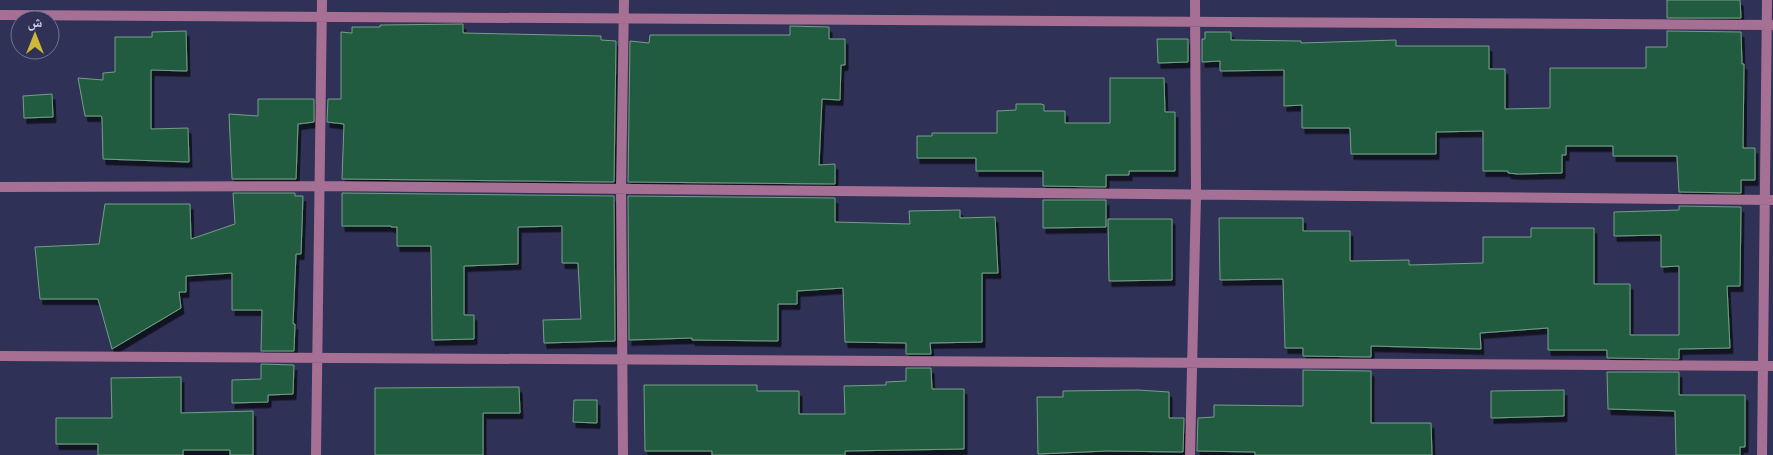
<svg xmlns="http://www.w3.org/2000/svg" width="1773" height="455" viewBox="0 0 1773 455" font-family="Mulish,'Noto Naskh Arabic',sans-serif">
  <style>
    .building { fill: #245c40; stroke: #729f85; filter: url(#shadow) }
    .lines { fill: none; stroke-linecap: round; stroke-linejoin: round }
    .street { stroke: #a67095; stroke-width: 10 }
  </style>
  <defs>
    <filter id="shadow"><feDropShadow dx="3" dy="5.5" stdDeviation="0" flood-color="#0009"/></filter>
  </defs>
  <rect width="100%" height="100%" fill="#2f3256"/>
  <path class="building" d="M1667,0H1740L1741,18H1667Z
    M463,24V33L601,36V40L616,41L614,182L342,179L344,124L327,122L328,99H341V32L352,33V27H380V25Z
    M790,26L829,27V39H845V65H841L840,100L822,99L819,165L835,164V184L628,182L630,41L649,43L650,35H790Z
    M186,31L187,71L151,70V129L188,128L189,162L103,159L102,118L101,116H85L78,78L103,80V73L115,72V37H152V32Z
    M1667,31L1741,32L1742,64H1744L1743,148H1755V180H1741V193L1679,192L1677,156H1613V146H1566V155H1562V173L1518,174L1508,173V171H1483V131L1436,132V154H1351L1350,128H1302V105L1284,106V70L1220,71V61L1202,62V39H1205V32H1231V40L1301,41V43L1396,40V46H1489V69H1505V109L1550,108V68H1646V47H1667Z
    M1157,39H1188V62L1158,63Z
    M1110,78H1164L1165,112H1175V171H1129V175H1106V187L1043,186V171H976V158H917V136H932V133H997V111L1016,110V104H1041L1044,105V111H1065V123H1110Z
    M52,94L53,117L24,118L23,96Z
    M258,99H314V122L298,124L296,179H232L229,114L258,116Z
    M233,193H295V196H303L301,254H296L293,324H295L294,351H261L262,310H232V273L186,276V292H179L181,308L112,349L98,299H40L35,247L99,244L105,204H190L191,239L235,224Z
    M342,193L614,196L615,341L544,343L543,320L581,319L578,263H562V226L518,227V264L464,266V315H474V339L432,340L431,246H397V227H391V226H342Z
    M628,196L835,198V222L910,224L909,211L960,210V218L995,217L998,273H982V342L930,343L931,354H906V343L845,342L843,288L797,291V304H778V341L692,340V338L629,340Z
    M1043,200H1106V227L1043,228Z
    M1679,206L1741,207L1740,286H1727L1730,348L1679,349V359L1607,358V350H1548V328L1480,333L1481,349L1371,346V357L1303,356V348H1285L1283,279L1220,280L1219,218H1303V231H1350V261L1409,260V265L1483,263V237H1531V228H1594V284H1630V335H1679V266L1661,267V235L1614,236V212L1679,210Z
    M1108,219H1172V280L1109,281Z
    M261,364L294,365L293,394L268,395V402L232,403V380L261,379Z
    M906,368H931L932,389H964V449L845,451V455H712V451H645L644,385H757V391H799V414H845L844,386L886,385V382L906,381Z
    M1303,370L1371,371V423H1431L1432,455H1255V452L1197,451L1198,418L1214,417V405L1303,406Z
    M1607,372H1679V395H1745V447H1740V455H1676L1675,411L1608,409Z
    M181,377V413L253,411V455H230V450H183V455H98V444H56V418H112L111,378Z
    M519,387L520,413H483V455H375V388Z
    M1138,390L1169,392V418H1184L1183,452L1107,451L1038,454L1037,397H1063V391Z
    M1564,390V416L1491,418V391Z
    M574,400H597V423L573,422Z"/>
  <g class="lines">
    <path class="street" d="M0,15L1773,25
      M0,187L320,186L1773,200
      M0,356L1773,366
      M316,455L322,0
      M623,455L621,189L624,0
      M1190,455L1196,196L1195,0
      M1762,455L1767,0"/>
  </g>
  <g transform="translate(35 35)"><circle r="24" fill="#2f3256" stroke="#6f7291"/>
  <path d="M0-4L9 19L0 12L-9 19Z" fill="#cfb837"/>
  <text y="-8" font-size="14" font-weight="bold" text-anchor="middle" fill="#cfd3e9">ش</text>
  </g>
</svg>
